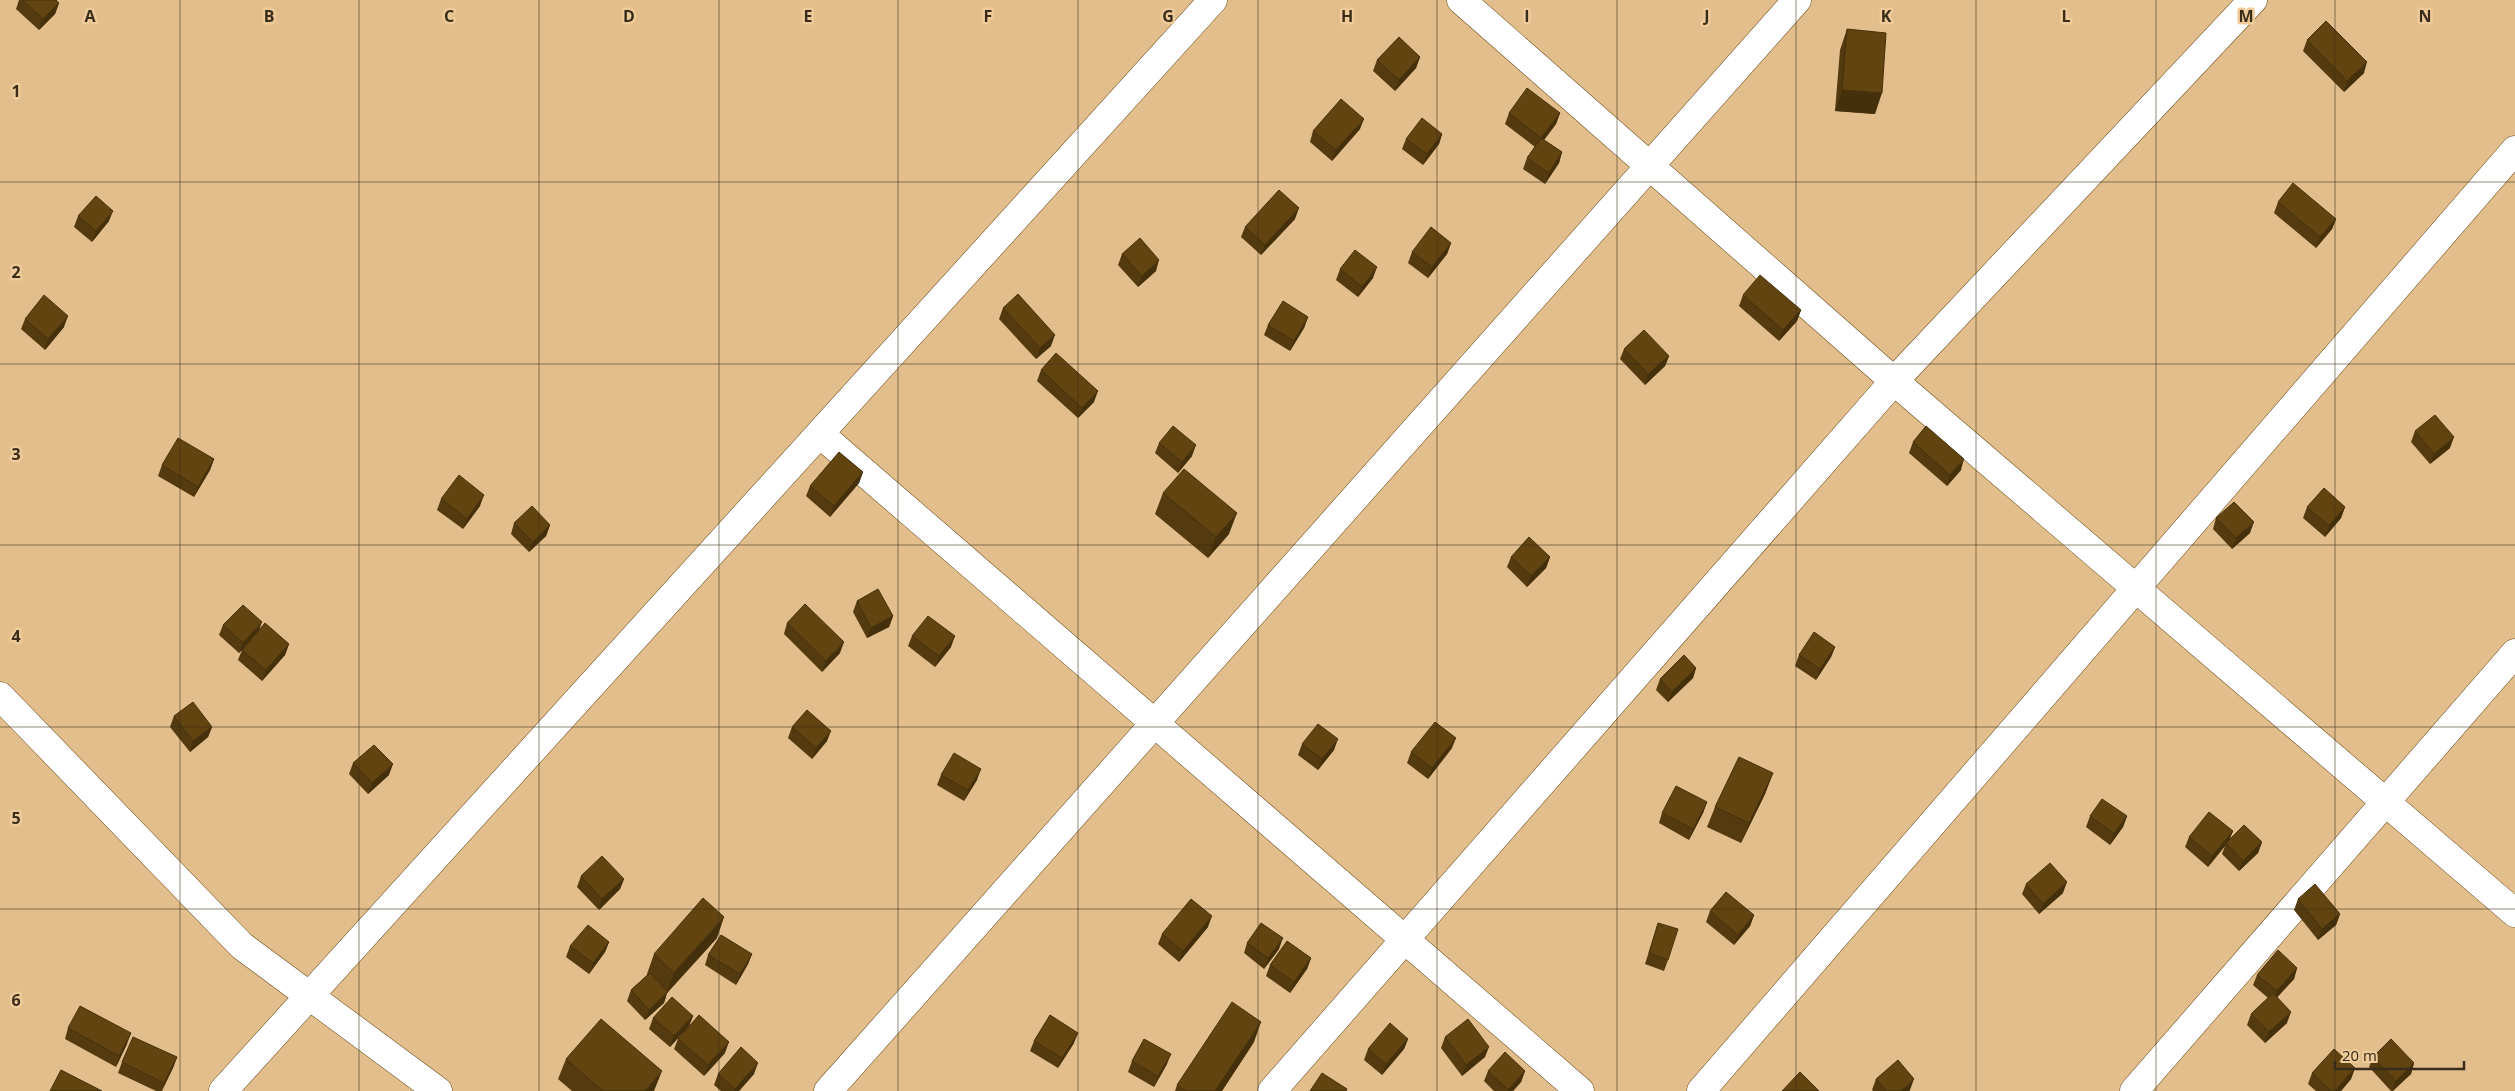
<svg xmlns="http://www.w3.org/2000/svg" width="2515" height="1091" viewBox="0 0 2515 1091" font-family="'Open Sans',sans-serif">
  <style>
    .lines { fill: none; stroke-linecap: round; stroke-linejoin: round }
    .minor-casing { stroke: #694b1a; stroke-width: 29 }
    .minor { stroke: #fff; stroke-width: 28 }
    .wall { fill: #543a0f }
    .shaded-wall { fill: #45300c }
    .building { fill: #624411; stroke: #45300c }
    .grid { fill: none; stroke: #392c18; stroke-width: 1; stroke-opacity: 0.55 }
    .grid-label { font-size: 16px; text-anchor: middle; font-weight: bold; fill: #392c18; stroke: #eecb99; stroke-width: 5; stroke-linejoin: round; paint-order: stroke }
  </style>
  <rect width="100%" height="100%" fill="#e1be8c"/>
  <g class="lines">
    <defs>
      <path id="minor" d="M1461,0L1894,381L2515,913
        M820,434L1580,1091
        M0,696L242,946L438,1091
        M223,1091L1213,0
        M828,1091L1797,0
        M1272,1091L1894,381L2253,0
        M1701,1091L2515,150
        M2134,1091L2515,653"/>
    </defs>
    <use href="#minor" class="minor-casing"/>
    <use href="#minor" class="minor"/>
  </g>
  <path class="wall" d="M19,0H56L59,3L55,14L39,30L16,9Z
    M1847,29L1875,114L1835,111L1840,50Z
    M2307,40L2364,73L2344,92L2303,51Z
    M1420,57L1416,68L1395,91L1373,71L1377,60Z
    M1509,113H1560L1556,124L1544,140L1562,152L1559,163L1545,184L1523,169L1527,158L1535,147L1505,124Z
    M1360,129L1332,161L1310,142L1313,131Z
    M1442,134L1439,144L1423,165L1402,149L1406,139Z
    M2278,202L2336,219L2332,229L2316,248L2274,213Z
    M78,216L109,221L92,242L74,227Z
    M1295,219L1261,255L1241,237L1245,227Z
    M1451,243L1447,254L1428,278L1408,263L1412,252Z
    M1122,254L1156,271L1138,287L1118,265Z
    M1340,269L1373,278L1358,297L1336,280Z
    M1743,295L1801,310L1797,321L1779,341L1739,306Z
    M1003,308L1051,346L1036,359L999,319Z
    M1308,317L1304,328L1290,351L1264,335L1268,325Z
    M25,319L64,327L45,350L21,329Z
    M1624,349L1669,356L1665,366L1645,385L1620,359Z
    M1041,370L1094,402L1078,418L1037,381Z
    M2415,431L2450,448L2430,464L2411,442Z
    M1913,442L1961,470L1947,486L1909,453Z
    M1159,443L1192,456L1178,473L1155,453Z
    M214,459L210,470L194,497L158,476L162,465Z
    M863,472L859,483L830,517L806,496L810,486Z
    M1163,493L1229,534L1208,558L1155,514Z
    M441,499L480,506L463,529L437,510Z
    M2307,507H2345L2341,518L2325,537L2303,518Z
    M2216,518L2250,533L2232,549L2213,529Z
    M514,523L550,525L546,536L529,552L511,534Z
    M1511,557H1550L1546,568L1527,587L1507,567Z
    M857,601L893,616L889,627L867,638L853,612Z
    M787,623L840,653L822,672L784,634Z
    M223,625L259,630L289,644L285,655L262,681L238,660L242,650L239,653L219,635Z
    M912,636L951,647L935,667L908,646Z
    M1835,647L1831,657L1816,680L1795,666L1799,655Z
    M1696,668L1693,678L1668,702L1656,690L1660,679Z
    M174,716L212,727L208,737L190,752L170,727Z
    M792,727L827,741L812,759L788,738Z
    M1302,744L1334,750L1318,770L1298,755Z
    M1452,748L1428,779L1407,763L1411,752Z
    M353,763L389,775L368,794L349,774Z
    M1773,773L1765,794L1741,843L1707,827L1715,807Z
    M941,775L977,780L964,801L937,785Z
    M1707,802L1703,813L1689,840L1659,823L1662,813Z
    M2090,816H2127L2123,827L2110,845L2086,827Z
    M2233,831L2229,840L2262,842L2258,853L2239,871L2222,854L2225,846L2208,867L2185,847L2189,837Z
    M581,876L624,879L620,889L599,910L577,887Z
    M2026,884L2063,893L2039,914L2022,894Z
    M2298,899L2340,914L2336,925L2318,940L2294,910Z
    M1710,911L1754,915L1750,926L1734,945L1706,922Z
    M1658,923L1668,960L1664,971L1645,964Z
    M1208,927L1179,962L1158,944L1162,934Z
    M717,938L667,993L664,1003L645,1020L627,1001L631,990L647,975V974L654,954Z
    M609,942L605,952L589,974L566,957L570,946Z
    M1247,943L1279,949L1264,969L1244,953Z
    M752,954L748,964L736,985L705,965L708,955Z
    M1311,958L1307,969L1290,993L1266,976L1270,965Z
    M2297,968L2294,979L2277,997L2287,1023L2265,1043L2247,1025L2251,1014L2268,998L2253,985L2257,975Z
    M693,1016L689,1026L670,1047L649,1029L653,1018Z
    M68,1028L127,1044L116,1067L65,1039Z
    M1445,1037L1485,1057L1462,1076L1441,1048Z
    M678,1039L725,1053L704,1076L674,1049Z
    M1408,1039L1404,1049L1382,1075L1364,1060L1368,1049Z
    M1034,1041L1074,1043L1058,1068L1030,1051Z
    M1254,1042L1222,1091H1175L1177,1085Z
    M177,1057L173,1068L162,1091H156L118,1073L122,1062Z
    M2373,1057L2414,1063L2411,1074L2393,1091H2391L2369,1067Z
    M566,1059L654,1091H572L558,1079Z
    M1132,1061L1167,1064L1154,1087L1128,1072Z
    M2355,1068L2351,1079L2341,1091H2316L2308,1084L2312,1073Z
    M1488,1071H1525L1521,1082L1513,1091H1494L1484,1081Z
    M718,1074H754L739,1091H721L714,1085Z
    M1876,1079L1910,1090L1909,1091H1873L1872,1090Z"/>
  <path class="shaded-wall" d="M59,3L55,14L39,30L43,19Z
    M1420,57L1416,68L1395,91L1399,80Z
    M2367,62L2364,73L2344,92L2347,81Z
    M1842,90L1882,93L1875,114L1835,111Z
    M1560,113L1556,124L1537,149L1541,138Z
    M1364,119L1360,129L1332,161L1336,150Z
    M1442,134L1439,144L1423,165L1427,154Z
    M1562,152L1559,163L1545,184L1549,173Z
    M1299,208L1295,219L1261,255L1265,245Z
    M113,211L109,221L92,242L96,231Z
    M2336,219L2332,229L2316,248L2320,237Z
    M1451,243L1447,254L1428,278L1432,267Z
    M1159,260L1156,271L1138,287L1142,276Z
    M1377,267L1373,278L1358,297L1362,287Z
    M1801,310L1797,321L1779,341L1783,330Z
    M68,316L64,327L45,350L48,339Z
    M1308,317L1304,328L1290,351L1294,341Z
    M1055,335L1051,346L1036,359L1040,348Z
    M1669,356L1665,366L1645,385L1648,374Z
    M1098,391L1094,402L1078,418L1082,408Z
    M2454,437L2450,448L2430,464L2434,454Z
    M1196,445L1192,456L1178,473L1182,462Z
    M214,459L210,470L194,497L198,487Z
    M1964,459L1961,470L1947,486L1950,475Z
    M863,472L859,483L830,517L834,506Z
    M484,495L480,506L463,529L467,519Z
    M2345,507L2341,518L2325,537L2329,526Z
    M1237,513L1229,534L1208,558L1216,537Z
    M2254,522L2250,533L2232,549L2236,538Z
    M550,525L546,536L529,552L533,542Z
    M1550,557L1546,568L1527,587L1531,576Z
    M893,616L889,627L867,638L871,628Z
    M262,622L258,633L239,653L243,643Z
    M955,636L951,647L935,667L939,656Z
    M844,642L840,653L822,672L826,661Z
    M289,644L285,655L262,681L266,670Z
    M1835,647L1831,657L1816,680L1820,669Z
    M1696,668L1693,678L1668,702L1672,692Z
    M212,727L208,737L190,752L193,741Z
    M831,731L827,741L812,759L816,748Z
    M1456,738L1452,748L1428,779L1432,768Z
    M1338,739L1334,750L1318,770L1322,759Z
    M393,764L389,775L368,794L372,783Z
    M981,769L977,780L964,801L968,790Z
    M1773,773L1765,794L1741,843L1749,823Z
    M1707,802L1703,813L1689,840L1693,829Z
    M2127,816L2123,827L2110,845L2114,834Z
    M2233,831L2229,841L2226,843L2225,846L2208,867L2212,856Z
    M2262,842L2258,853L2239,871L2243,861Z
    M624,879L620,889L599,910L602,899Z
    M2067,882L2063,893L2039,914L2043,904Z
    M2340,914L2336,925L2318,940L2322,929Z
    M1754,915L1750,926L1734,945L1738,935Z
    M1212,916L1208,927L1179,962L1183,951Z
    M724,917L717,938L667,993L664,1003L645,1020L649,1010L667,993L674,973Z
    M1283,938L1279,949L1264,969L1268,958Z
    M609,942L605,952L589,974L593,963Z
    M752,954L748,964L736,985L740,974Z
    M1311,958L1307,969L1290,993L1294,982Z
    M2297,968L2294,979L2273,1002L2277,991Z
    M2291,1012L2287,1023L2265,1043L2269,1032Z
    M693,1016L689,1026L670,1047L674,1036Z
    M1261,1022L1254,1042L1222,1091H1215Z
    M131,1033L127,1044L116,1067L119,1056Z
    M1078,1033L1074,1043L1058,1068L1062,1058Z
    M1408,1039L1404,1049L1382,1075L1386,1064Z
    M729,1042L725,1053L704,1076L708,1065Z
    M1489,1047L1485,1057L1462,1076L1466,1065Z
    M1171,1054L1167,1064L1154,1087L1158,1076Z
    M177,1057L173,1068L161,1091L164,1083Z
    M758,1063L754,1074L739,1091H734L735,1089Z
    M2414,1063L2411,1074L2392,1091L2396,1081Z
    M2355,1068L2351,1079L2341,1091H2335Z
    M662,1071L654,1091H645Z
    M1525,1071L1521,1082L1513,1091H1508Z
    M1914,1079L1910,1090L1909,1091H1901Z"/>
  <path class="building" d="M22,0H56L59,3L43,19Z
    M2326,21L2367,62L2347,81L2307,40Z
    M1847,29L1886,33L1882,93L1842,90Z
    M1399,37L1420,57L1399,80L1377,60Z
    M1527,88L1560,113L1541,138L1509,113Z
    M1341,99L1364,119L1336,150L1313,131Z
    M1422,118L1442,134L1427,154L1406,139Z
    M1541,138L1562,152L1549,173L1527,158Z
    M2293,183L2336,219L2320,237L2278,202Z
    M1279,190L1299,208L1265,245L1245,227Z
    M96,196L113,211L96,231L78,216Z
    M1431,227L1451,243L1432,267L1412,252Z
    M1140,238L1159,260L1142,276L1122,254Z
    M1355,250L1377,267L1362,287L1340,269Z
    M1760,275L1801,310L1783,330L1743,295Z
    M1018,294L1055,335L1040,348L1003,308Z
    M44,295L68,316L48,339L25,319Z
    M1283,301L1308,317L1294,341L1268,325Z
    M1644,330L1669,356L1648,374L1624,349Z
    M1056,353L1098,391L1082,408L1041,370Z
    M2435,415L2454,437L2434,454L2415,431Z
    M1173,426L1196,445L1182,462L1159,443Z
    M1926,426L1964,459L1950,475L1913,442Z
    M178,438L214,459L198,487L162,465Z
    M839,452L863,472L834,506L810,486Z
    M1184,469L1237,513L1216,537L1163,493Z
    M459,475L484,495L467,519L441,499Z
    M2324,488L2345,507L2329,526L2307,507Z
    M2234,502L2254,522L2236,538L2216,518Z
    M532,506L550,525L533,542L514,523Z
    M1529,537L1550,557L1531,576L1511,557Z
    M878,589L893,616L871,628L857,601Z
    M805,604L844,642L826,661L787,623Z
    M243,605L262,622L243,643L223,625Z
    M928,616L955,636L939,656L912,636Z
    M265,623L289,644L266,670L242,650Z
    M1814,632L1835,647L1820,669L1799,655Z
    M1684,655L1696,668L1672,692L1660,679Z
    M193,702L212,727L193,741L174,716Z
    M807,710L831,731L816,748L792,727Z
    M1435,722L1456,738L1432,768L1411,752Z
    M1318,724L1338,739L1322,759L1302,744Z
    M374,745L393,764L372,783L353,763Z
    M954,753L981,769L968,790L941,775Z
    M1739,757L1773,773L1749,823L1715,807Z
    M1676,786L1707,802L1693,829L1662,813Z
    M2102,799L2127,816L2114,834L2090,816Z
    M2209,812L2233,831L2212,856L2189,837Z
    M2244,825L2262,842L2243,861L2226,843Z
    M602,856L624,879L602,899L581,876Z
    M2050,863L2067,882L2043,904L2026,884Z
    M2315,884L2340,914L2322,929L2298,899Z
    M1726,892L1754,915L1738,935L1710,911Z
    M703,898L724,917L674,973L654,954Z
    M1191,899L1212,916L1183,951L1162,934Z
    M1261,923L1283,938L1268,958L1247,943Z
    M1658,923L1678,929L1668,960L1649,953Z
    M588,925L609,942L593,963L570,946Z
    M721,935L752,954L740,974L708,955Z
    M1287,941L1311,958L1294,982L1270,965Z
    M2278,950L2297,968L2277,991L2257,975Z
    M650,973L668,992L649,1010L631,990Z
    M2273,993L2291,1012L2269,1032L2251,1014Z
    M672,997L693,1016L674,1036L653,1018Z
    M1232,1002L1261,1022L1215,1091H1186L1177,1085Z
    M80,1006L131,1033L119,1056L68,1028Z
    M699,1015L729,1042L708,1065L678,1039Z
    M1050,1015L1078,1033L1062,1058L1034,1041Z
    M601,1019L662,1071L645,1091H603L566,1059Z
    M1468,1019L1489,1047L1466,1065L1445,1037Z
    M1390,1023L1408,1039L1386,1064L1368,1049Z
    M133,1037L177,1057L164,1083L122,1062Z
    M1144,1039L1171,1054L1158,1076L1132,1061Z
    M2391,1039L2414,1063L2396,1081L2373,1057Z
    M741,1047L758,1063L735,1089L718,1074Z
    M2334,1049L2355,1068L2335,1091H2331L2312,1073Z
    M1505,1052L1525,1071L1508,1090L1488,1071Z
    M1898,1060L1914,1079L1901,1091H1886L1876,1079Z
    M61,1070L102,1091H50Z
    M1800,1072L1819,1091H1782Z
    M1322,1073L1347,1089L1346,1091H1310Z"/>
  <path class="grid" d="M180,0V1091M359,0V1091M539,0V1091M719,0V1091M898,0V1091M1078,0V1091M1258,0V1091M1437,0V1091M1617,0V1091M1796,0V1091M1976,0V1091M2156,0V1091M2335,0V1091M0,182H2515M0,364H2515M0,545H2515M0,727H2515M0,909H2515"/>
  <g class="grid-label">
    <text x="90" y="22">A</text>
    <text x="269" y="22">B</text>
    <text x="449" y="22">C</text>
    <text x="629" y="22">D</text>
    <text x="808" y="22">E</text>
    <text x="988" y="22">F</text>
    <text x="1168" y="22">G</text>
    <text x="1347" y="22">H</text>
    <text x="1527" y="22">I</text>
    <text x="1707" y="22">J</text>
    <text x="1886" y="22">K</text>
    <text x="2066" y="22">L</text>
    <text x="2246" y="22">M</text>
    <text x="2425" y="22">N</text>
    <text x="16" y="97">1</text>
    <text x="16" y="278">2</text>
    <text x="16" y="460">3</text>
    <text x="16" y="642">4</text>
    <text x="16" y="824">5</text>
    <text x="16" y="1006">6</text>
  </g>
  <path d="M2335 1061v8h129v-8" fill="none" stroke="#392c18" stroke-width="2.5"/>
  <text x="2342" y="1061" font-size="15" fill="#392c18" stroke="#eecb99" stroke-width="4" paint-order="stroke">20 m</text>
</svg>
